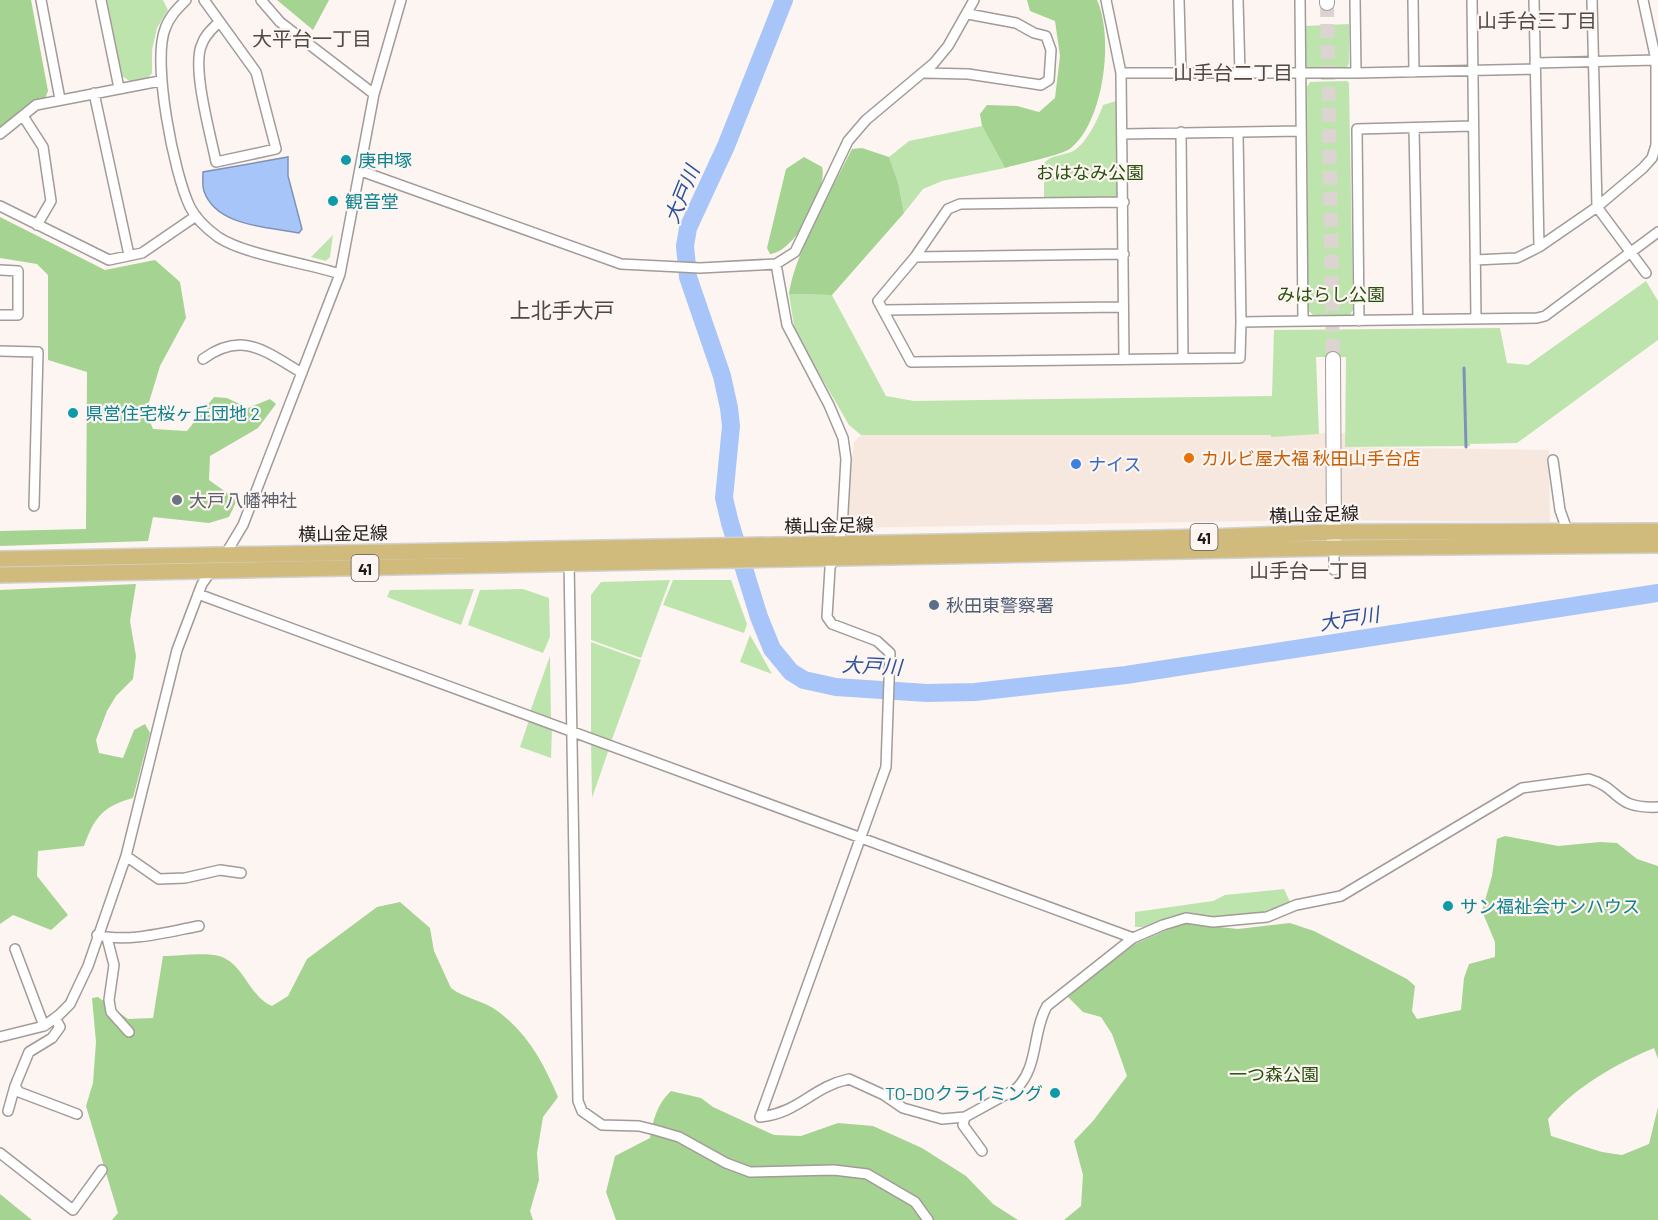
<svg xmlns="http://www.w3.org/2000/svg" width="1658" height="1220" viewBox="0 0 1658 1220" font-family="Barlow,'Noto Sans JP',sans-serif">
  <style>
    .built { fill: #f7e8df }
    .green { fill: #bee4ae }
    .forest { fill: #a5d391 }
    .water { fill: #a8c5f9; stroke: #7f92b6; stroke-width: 1.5 }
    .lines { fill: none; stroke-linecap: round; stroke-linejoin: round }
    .stream { stroke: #7f92b6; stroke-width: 3 }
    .river { stroke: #a8c5f9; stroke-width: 18 }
    .secondary-tunnel { stroke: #dcd4d1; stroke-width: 14; stroke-dasharray: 14 7; stroke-linecap: butt }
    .street-casing { stroke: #a29b97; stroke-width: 12 }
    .secondary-casing { stroke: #a29b97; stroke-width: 16 }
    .primary-casing { stroke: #d2d1d1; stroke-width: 18 }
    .street { stroke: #fff; stroke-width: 9 }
    .secondary { stroke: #fff; stroke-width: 14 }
    .primary { stroke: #d1bb7c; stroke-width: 15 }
    .culture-dot { fill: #0f9aa8; stroke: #fdf5f1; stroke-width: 2 }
    .food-dot { fill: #e8710a; stroke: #fdf5f1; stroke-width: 2 }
    .shop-dot { fill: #3f7fe0; stroke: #fdf5f1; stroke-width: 2 }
    .worship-dot { fill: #6b7280; stroke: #fdf5f1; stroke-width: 2 }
    .service-dot { fill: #5c6f8a; stroke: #fdf5f1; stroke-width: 2 }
    .labels { text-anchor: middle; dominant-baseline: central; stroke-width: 4.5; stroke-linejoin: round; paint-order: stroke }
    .shield { fill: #fdf5f1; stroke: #615c5a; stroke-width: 1.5 }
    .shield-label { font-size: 16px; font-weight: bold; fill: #1e1b1a }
    .culture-label { font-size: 18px; fill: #0d838f; stroke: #fdf5f1; text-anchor: start }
    .park-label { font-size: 18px; fill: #27500d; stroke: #fdf5f1 }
    .food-label { font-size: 18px; fill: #c56008; stroke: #fdf5f1; text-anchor: start }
    .shop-label { font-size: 18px; fill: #366cbe; stroke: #fdf5f1; text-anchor: start }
    .worship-label { font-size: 18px; fill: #5b616d; stroke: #fdf5f1; text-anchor: start }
    .street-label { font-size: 18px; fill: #1e1b1a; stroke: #fdf5f1 }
    .service-label { font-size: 18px; fill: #4e5e75; stroke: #fdf5f1; text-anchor: start }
    .neighbourhood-label { font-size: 20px; fill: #4f4945; stroke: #fdf5f1 }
    .water-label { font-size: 20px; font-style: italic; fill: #2a509c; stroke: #fdf5f1 }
    .quarter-label { font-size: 21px; fill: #4f4945; stroke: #fdf5f1 }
  </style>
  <rect width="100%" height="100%" fill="#fdf5f1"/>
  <path class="built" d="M1345,433L1346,447L1549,450L1550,522L1311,520L847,528V507L854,442L861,435Z"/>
  <path class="green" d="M107,0H163L168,10L157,28L152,50V73L148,78L131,82L122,76Z
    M1349,24V64L1346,68L1308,69L1305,64L1304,26Z
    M1347,81L1349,83L1353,310L1349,316L1315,317L1308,310L1307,87L1310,82Z
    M1116,101L1119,197L1044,200V163C1051,155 1061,156 1071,152C1084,148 1099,118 1103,105Z
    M982,126L1005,168L942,181L923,189L904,213L898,182L889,157L909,141Z
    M333,235L330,257L326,261L311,257Z
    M1646,281L1658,301V340L1517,443L1470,444V446L1345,447L1346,357H1316L1319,434L1271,437V435H861L849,425L795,332L789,294L832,295L886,396L914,401L1272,396L1274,330L1500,328L1507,363L1528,365Z
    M670,580L641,658L591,640V595L601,582Z
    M673,580H731L747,624L744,633L663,605Z
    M474,589L461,625L387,597L390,590Z
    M523,589L549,598L550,637L543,653L468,625L480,590Z
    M750,635L772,674L740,662Z
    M591,642L641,660L611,742L591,734Z
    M550,656L551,719L530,712Z
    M529,720L552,728L551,758L520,747Z
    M591,743L609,749L592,798Z
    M1284,889L1290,902L1288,905L1245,917L1224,919L1171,916L1143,927H1135V912L1213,901L1225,895Z"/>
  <path class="forest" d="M0,0H31L48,91L44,101L32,102L0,130Z
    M277,0H329L313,30Z
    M1027,0H1097C1114,37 1104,121 1071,148C1063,155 1018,164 1005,168L982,126L980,114L987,105L1017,106L1039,112L1055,98L1060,56L1055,21L1030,11Z
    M862,148L889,157L898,182L904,213L832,295L789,294C794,254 833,187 852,149Z
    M804,157L822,167C828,189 795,253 770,254L767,248L786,169Z
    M0,217L105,270L155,260L180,282L186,318L160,366L146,412L153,429L187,431L214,397L227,398L248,408L270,399L276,404L258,428L210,456L209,480L237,500L229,517L209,523L153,517L148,541L0,546V531L86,529L87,372L48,360V275L37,264L0,258Z
    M136,584L130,621L136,656L133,679L116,696L107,711L96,740L99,753L123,758L134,730L145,724L150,733L133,798C103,806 94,818 84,846L38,851L37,876L68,915L51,930L13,915L0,924V590Z
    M1505,836L1558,846L1600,842L1617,843L1637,859L1658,866V1059L1654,1048C1616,1064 1575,1087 1548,1119L1551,1136L1602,1152L1622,1155L1649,1144L1658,1107V1220H1064L1081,1206L1083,1175L1074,1141L1093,1121L1127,1076L1112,1034L1101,1017L1083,1012L1067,996L1135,944L1183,923L1238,929L1290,923L1314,931L1407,979L1415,986L1412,1011L1417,1019L1461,1010L1464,978L1469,964L1495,957V942L1482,911L1492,876L1497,839Z
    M400,902L430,928L434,951L451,988C464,998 480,1000 493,1008C526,1030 543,1062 558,1097L543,1117L537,1153L539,1180L530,1211L533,1220H112L118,1213L86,1106L93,1083L96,1042L92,998L98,997L128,1019L153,1018L163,956C178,956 206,952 219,956C244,963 249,997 272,1006L288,996L307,959L377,907Z
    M671,1091L701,1098L713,1107L774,1135L801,1136L838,1123L873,1126L922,1148L966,1176L993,1204L1018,1220H616L606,1192L615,1156L650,1138C653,1120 657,1104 671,1091Z
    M0,1194L32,1220H0Z"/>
  <path class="water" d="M288,157V176L302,229L299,233C270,227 216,227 204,191C202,185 203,178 203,172Z"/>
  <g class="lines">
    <path class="stream" d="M1464,368L1466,447"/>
    <path class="river" d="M784,0L726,146L688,228L685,246L688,277L722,376L729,408L731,426L724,498L730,523L759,617L772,649L791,672L804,680L836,687L927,693L975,692L1126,675L1658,593"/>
    <path class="secondary-tunnel" d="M1327,3L1333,359"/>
    <defs>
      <path id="street" d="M41,0L60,99
        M101,0L119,88
        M186,0C177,9 169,17 165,29C152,63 174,174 190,207C196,219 207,229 218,237C245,255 307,263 340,274
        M204,0L256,72L276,149L216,162C211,136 191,66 202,44C205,35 212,29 219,22
        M261,0L280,22L374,94
        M1106,0L1121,73L1124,359
        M1179,0L1181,73
        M1238,0L1240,74
        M1300,0L1303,321
        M1355,0L1356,73
        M1413,0L1414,72
        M1472,0L1476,319
        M1534,0L1539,247
        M1592,0L1597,207L1646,273
        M1535,63L1656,60
        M924,73L968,74L1041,85L1049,80L1051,50L1046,36L1034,33L1016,23L968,14
        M1121,73H1356L1535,69
        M94,93L129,255
        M23,116L43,147L51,201L37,225
        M1414,128L1418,320
        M1181,132L1183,358
        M1238,133L1241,322
        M0,134L36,105L160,81
        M1123,134L1301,131
        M361,171L621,264L700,268L776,264L795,252L848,141L866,120L934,63L948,46L974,0
        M1124,202L960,204L948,209L915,257L878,301L911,362L1240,358L1241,322L1537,318L1545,316L1658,232
        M0,206L109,260L142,253L196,216
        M915,257L1124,254
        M1475,260L1517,258L1539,247L1597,207L1643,168L1652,158L1656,145V60L1643,0
        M776,264L787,325L829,405L843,438L846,459L842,529L830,568L827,617L832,624L877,641L890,653L886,767L760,1117C799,1113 812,1087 849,1079L884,1095L903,1108L942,1119L965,1117L1016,1089C1039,1067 1032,1032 1047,1006L1133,938L1163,925L1186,918L1213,922L1267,917L1296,905L1341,896L1522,788L1589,779C1622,789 1613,809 1658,807
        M0,270L18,271V315H0
        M885,310L1123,307
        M1359,321L1357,129L1472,126
        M0,351L38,352L34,506
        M203,359C243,330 266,352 302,373
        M1553,460L1560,510L1567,530
        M225,555L243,525L340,274L374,94L401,0
        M569,561L578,1101L582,1111L602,1125L639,1126L655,1130L679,1137L726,1163L750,1172L834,1170L867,1174L915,1202L928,1220
        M1334,570V548
        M198,594L1133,938
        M126,856L159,879L185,878L220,870L241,873
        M97,935C129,943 167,932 199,926
        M107,938L114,965L109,1000L111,1012L129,1032
        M15,949L44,1026
        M55,1018L60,1027L52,1038L29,1052L15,1086L19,1092L77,1114
        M0,1037L44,1026L59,1015L70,1004L88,966L126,856L177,650L202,584L212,570
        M8,1111L15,1086
        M965,1117L963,1125L982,1151
        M0,1153L73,1210L102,1170"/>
      <path id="secondary" d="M1327,3V0
        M1333,359L1334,543"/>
      <path id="primary" d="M0,559L1209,537L1334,532L1658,531
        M0,575L1334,548L1658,545"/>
    </defs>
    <use href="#street" class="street-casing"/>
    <use href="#secondary" class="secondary-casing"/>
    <use href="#primary" class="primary-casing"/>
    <use href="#street" class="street"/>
    <use href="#secondary" class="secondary"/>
    <use href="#primary" class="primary"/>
  </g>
  <g class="culture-dot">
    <circle cx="346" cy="160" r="6"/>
    <circle cx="333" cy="201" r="6"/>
    <circle cx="73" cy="413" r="6"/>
    <circle cx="1448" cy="906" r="6"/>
    <circle cx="1055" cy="1093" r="6"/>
  </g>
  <circle class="food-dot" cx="1189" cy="458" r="6"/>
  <circle class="shop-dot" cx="1076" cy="464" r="6"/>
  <circle class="worship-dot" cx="177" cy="500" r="6"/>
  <circle class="service-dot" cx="934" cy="605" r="6"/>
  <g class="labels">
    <g class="shield">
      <rect x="1190.5" y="524" width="27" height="26" rx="4.5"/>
      <rect x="351.5" y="555" width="27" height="26" rx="4.5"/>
    </g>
    <g class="shield-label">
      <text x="1204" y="537">41</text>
      <text x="365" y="568">41</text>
    </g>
    <g class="culture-label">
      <text x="358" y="160">庚申塚</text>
      <text x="345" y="201">観音堂</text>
      <text x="85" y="413">県営住宅桜ヶ丘団地 2</text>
      <text x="1460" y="906">サン福祉会サンハウス</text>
      <text x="1043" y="1093" text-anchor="end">TO-DOクライミング</text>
    </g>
    <g class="park-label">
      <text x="1090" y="172">おはなみ公園</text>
      <text x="1331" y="294">みはらし公園</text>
      <text x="1274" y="1074">一つ森公園</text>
    </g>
    <g class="food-label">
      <text x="1201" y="458">カルビ屋大福 秋田山手台店</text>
    </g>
    <g class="shop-label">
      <text x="1088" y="464">ナイス</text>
    </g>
    <g class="worship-label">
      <text x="189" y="500">大戸八幡神社</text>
    </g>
    <g class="street-label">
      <text transform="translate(1314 514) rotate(-2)">横山金足線</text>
      <text transform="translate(829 525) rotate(-1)">横山金足線</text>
      <text transform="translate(343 533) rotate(-1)">横山金足線</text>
    </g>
    <g class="service-label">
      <text x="946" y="605">秋田東警察署</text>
    </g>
    <g class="neighbourhood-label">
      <text x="1537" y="20">山手台三丁目</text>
      <text x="312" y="38">大平台一丁目</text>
      <text x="1233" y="72">山手台二丁目</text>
      <text x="1309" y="570">山手台一丁目</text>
    </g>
    <g class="water-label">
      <text transform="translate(681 194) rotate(-68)">大戸川</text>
      <text transform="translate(1349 618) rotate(-9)">大戸川</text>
      <text transform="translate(872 665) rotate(3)">大戸川</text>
    </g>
    <g class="quarter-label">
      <text x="562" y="309">上北手大戸</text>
    </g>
  </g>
</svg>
